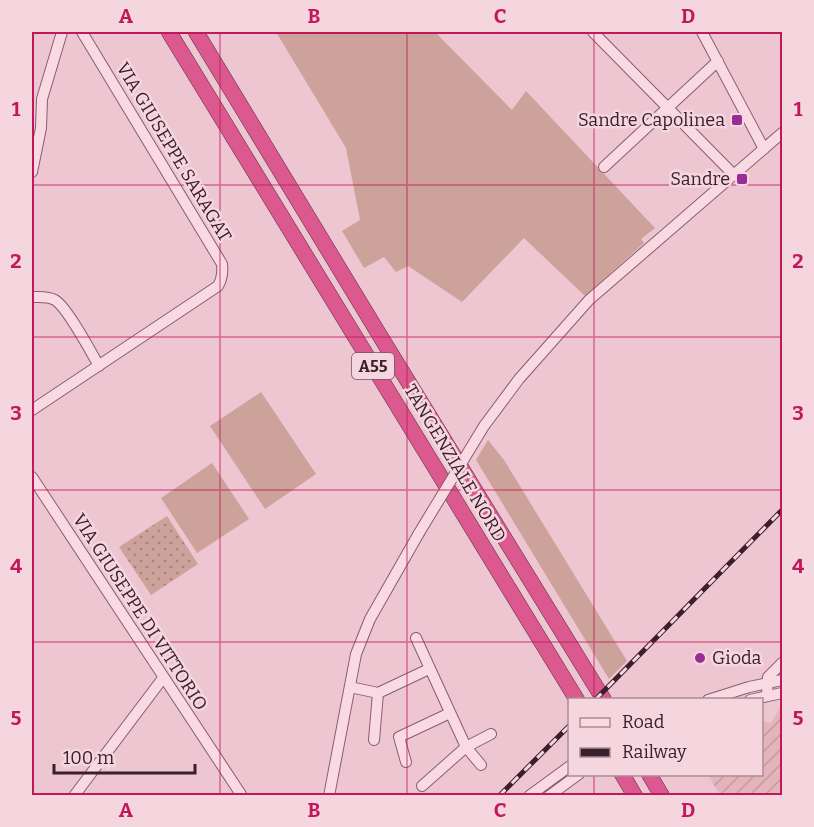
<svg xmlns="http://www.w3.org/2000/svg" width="814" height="827" viewBox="0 0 814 827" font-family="Bitter,serif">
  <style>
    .farmland { fill: url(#farmland-furrows) }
    .grass { fill: #cca29a }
    .park { fill: url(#park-dots) }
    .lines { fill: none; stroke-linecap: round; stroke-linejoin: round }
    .minor-casing { stroke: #895c70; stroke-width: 12 }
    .highway-casing { stroke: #573044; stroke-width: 16 }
    .minor { stroke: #f9dae2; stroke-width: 10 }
    .highway { stroke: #db598e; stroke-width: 15 }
    .rail-casing { stroke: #3a202c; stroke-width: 5 }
    .rail { stroke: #f5d6de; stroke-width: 3; stroke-dasharray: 9; stroke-linecap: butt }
    .minor-bridge-casing { stroke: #895c70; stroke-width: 12; stroke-linecap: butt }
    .minor-bridge { stroke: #f9dae2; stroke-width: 10 }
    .grid { fill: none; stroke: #c2185b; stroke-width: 1.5; stroke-opacity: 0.55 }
    .poi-dot { fill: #982d95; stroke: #f5d6de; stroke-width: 2 }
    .labels { text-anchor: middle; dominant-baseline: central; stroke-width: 5; stroke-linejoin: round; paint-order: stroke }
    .shield { fill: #f5d6de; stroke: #725761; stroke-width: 1.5 }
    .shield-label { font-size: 16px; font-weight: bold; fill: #3a202c }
    .poi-label { font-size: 18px; fill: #3a202c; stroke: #f5d6de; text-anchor: end }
    .street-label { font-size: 18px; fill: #3a202c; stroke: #f5d6de }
    .neatline { fill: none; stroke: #c2185b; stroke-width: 2 }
    .grid-label { font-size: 20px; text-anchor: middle; font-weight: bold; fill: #c2185b }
  </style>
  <defs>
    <pattern id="farmland-furrows" width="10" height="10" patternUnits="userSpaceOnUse" patternTransform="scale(1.5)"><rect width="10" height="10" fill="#e4b4ba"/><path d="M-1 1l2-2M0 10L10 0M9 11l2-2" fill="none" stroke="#c49aa0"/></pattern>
    <pattern id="park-dots" width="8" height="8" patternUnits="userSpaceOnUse" patternTransform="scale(1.5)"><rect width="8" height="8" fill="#cca29a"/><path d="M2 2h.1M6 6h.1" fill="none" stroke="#a7847e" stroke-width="1.8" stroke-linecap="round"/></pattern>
  </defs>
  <rect width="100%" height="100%" fill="#eec6d1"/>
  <path class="farmland" d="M782,704V795H720L708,775L762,774V721L771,723Z"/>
  <path class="grass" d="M276,32H435L512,110L526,91L655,228L641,239L644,243L585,296L524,238L462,302L408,266L396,272L384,257L364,268L342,231L360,220L346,148Z
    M261,392L316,474L265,509L210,426Z
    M488,440L504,460L627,661L609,679L476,460Z
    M212,463L249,519L197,553L161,498Z"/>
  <path class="park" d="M167,516L198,564L151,595L119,547Z"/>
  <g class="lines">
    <defs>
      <path id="minor" d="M593,32L734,175
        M702,32L764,149
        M604,167L718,61
        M32,172L41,128L42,99L62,32
        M32,297C39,297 48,296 55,300C67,307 91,352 99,366
        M32,410L218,286C222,279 223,272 222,264L82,32
        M484,426L519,379L589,300L782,133
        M32,477L242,796
        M416,638L466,747L481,765
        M350,687L378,693L429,669
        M767,695L768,677L782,663
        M708,700L749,687L782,680
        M750,700L782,693
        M374,740L378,693
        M406,762L399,737L450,713
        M422,786L466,747L491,734
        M74,796L163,678
        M329,796L356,654L370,619L419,533
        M529,796L570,766
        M549,796L579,774"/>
      <path id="highway" d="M169,32L577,700
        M196,32L385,344L604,700
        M622,774L635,796
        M649,774L662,796"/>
    </defs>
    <use href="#minor" class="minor-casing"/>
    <use href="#highway" class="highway-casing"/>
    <use href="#minor" class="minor"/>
    <use href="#highway" class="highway"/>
    <defs>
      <path id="rail" d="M595,700L782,510
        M499,796L570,725"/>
    </defs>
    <use href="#rail" class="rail-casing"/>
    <use href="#rail" class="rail"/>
    <defs>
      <path id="minor-bridge" d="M419,533L484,426"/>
    </defs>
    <use href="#minor-bridge" class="minor-bridge-casing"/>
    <use href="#minor-bridge" class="minor-bridge"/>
  </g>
  <path class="grid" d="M220,32V796M407,32V796M594,32V700M32,185H782M32,337H782M32,490H782M32,642H782M594,774V796"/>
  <g class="poi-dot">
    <rect x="731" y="114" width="12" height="12" rx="3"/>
    <rect x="736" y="173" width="12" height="12" rx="3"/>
    <circle cx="700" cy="658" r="6"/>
  </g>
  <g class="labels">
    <rect class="shield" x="352" y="353" width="42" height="26" rx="4.5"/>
    <g class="shield-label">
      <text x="373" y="366">A55</text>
    </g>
    <g class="poi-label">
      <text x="725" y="120">Sandre Capolinea</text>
      <text x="730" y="179">Sandre</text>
      <text x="712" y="658" text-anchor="start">Gioda</text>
    </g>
    <g class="street-label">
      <text transform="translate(174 152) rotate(59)">VIA GIUSEPPE SARAGAT</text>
      <text transform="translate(455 463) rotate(59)">TANGENZIALE NORD</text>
      <text transform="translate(140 612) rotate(57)">VIA GIUSEPPE DI VITTORIO</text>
    </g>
  </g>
  <rect width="814" height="827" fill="none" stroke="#f5d6de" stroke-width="66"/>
  <rect x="568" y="698" width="195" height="78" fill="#f5d6de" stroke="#aa8d97" stroke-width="1.5"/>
  <rect x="580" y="718" width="30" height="9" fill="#f9dae2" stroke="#aa8d97" stroke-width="1.5"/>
  <text x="622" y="728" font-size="18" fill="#3a202c">Road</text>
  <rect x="580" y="748" width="30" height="9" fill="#3a202c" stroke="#aa8d97" stroke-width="1.5"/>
  <text x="622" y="758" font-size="18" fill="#3a202c">Railway</text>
  <path d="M54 764v9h141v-9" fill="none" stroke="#3a202c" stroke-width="3"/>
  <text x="63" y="764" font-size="18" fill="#3a202c" stroke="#f5d6de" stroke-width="4.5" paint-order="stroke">100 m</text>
  <rect x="33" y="33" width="748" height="761" class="neatline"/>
  <g class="grid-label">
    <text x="126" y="23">A</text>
    <text x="314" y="23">B</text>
    <text x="500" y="23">C</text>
    <text x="688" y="23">D</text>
    <text x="16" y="116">1</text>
    <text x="798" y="116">1</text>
    <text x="16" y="268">2</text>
    <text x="798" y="268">2</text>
    <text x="16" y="420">3</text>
    <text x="798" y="420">3</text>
    <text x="16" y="573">4</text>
    <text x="798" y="573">4</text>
    <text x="16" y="725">5</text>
    <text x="798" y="725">5</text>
    <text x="126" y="817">A</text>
    <text x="314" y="817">B</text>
    <text x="500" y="817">C</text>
    <text x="688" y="817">D</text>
  </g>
</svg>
